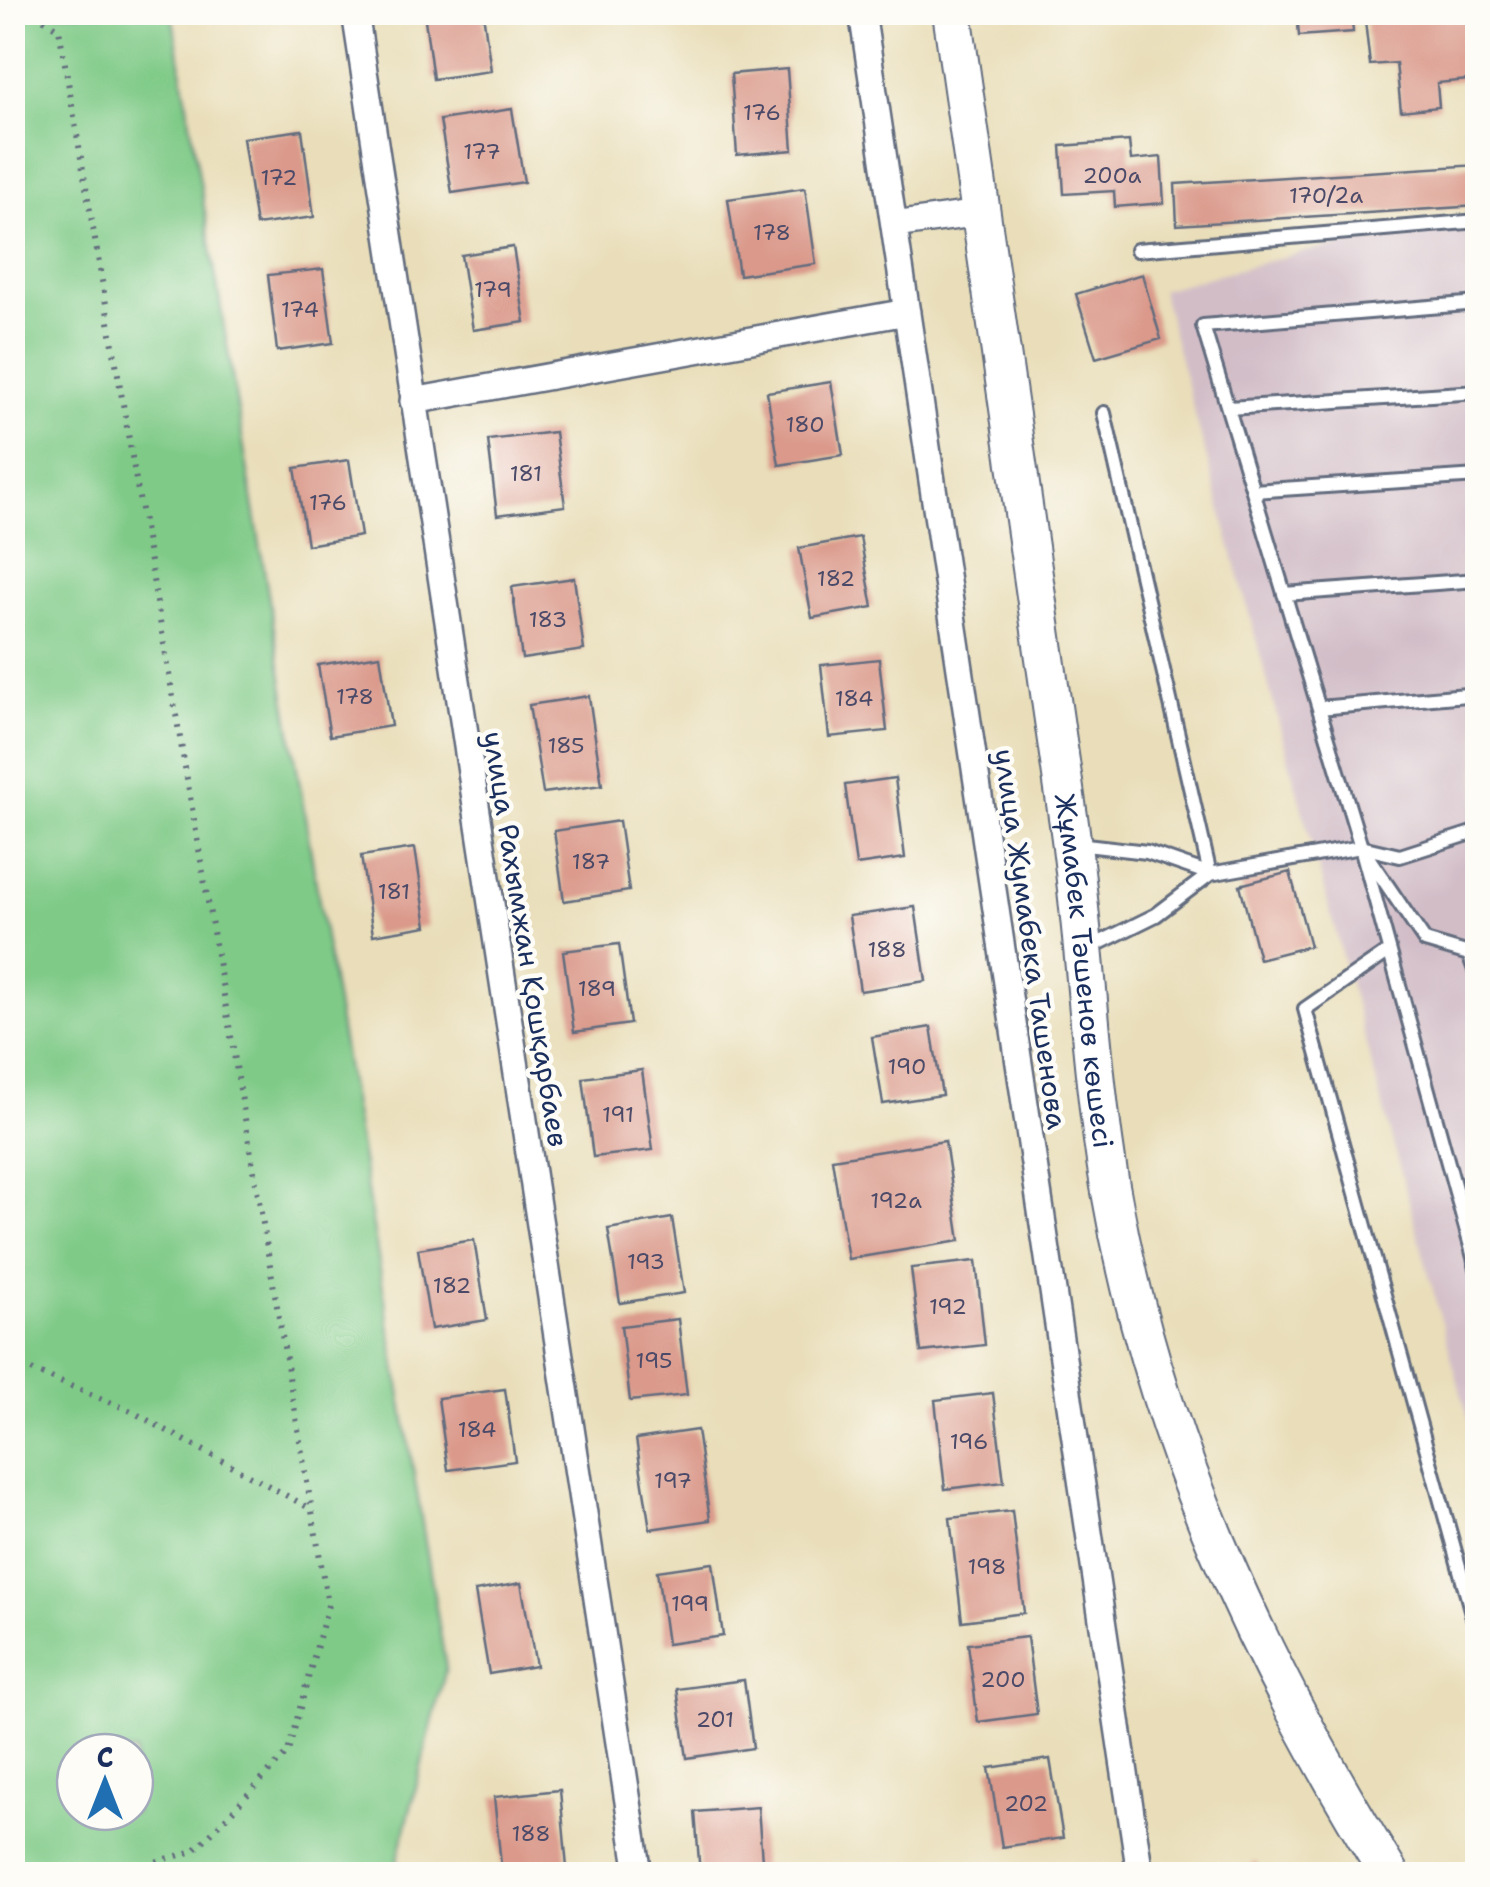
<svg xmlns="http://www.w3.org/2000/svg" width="1490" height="1887" viewBox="0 0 1490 1887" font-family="'Shantell Sans',sans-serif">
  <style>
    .industrial { fill: #d2bdc7 }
    .green { fill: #7fca87; stroke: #4d7c72; stroke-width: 2.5; fill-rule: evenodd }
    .building { fill: #da998a }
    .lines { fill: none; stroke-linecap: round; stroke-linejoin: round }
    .service-casing { stroke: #636c7e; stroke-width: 18 }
    .minor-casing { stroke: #636c7e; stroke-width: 30 }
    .secondary-casing { stroke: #636c7e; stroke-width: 42 }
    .path { stroke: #636c7e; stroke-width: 6; stroke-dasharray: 2.5 8; stroke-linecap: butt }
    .service { stroke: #fff; stroke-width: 12 }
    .minor { stroke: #fff; stroke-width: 25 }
    .secondary { stroke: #fff; stroke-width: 38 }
    .labels { text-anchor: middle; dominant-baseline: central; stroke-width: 9; stroke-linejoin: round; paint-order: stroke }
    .number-label { font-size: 22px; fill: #4b4a69 }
    .street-label { font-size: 28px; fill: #1b2f5e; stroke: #fdfcf7 }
  </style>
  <rect width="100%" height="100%" fill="#fdfcf7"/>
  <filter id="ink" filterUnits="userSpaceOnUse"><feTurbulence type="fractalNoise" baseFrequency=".01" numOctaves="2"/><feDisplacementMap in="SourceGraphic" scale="20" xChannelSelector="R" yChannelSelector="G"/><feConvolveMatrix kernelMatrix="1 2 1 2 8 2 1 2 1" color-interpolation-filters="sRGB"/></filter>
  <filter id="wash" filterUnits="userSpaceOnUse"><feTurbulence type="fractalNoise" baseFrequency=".0048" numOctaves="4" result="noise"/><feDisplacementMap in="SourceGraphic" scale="40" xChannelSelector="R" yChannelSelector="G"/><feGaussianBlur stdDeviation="2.25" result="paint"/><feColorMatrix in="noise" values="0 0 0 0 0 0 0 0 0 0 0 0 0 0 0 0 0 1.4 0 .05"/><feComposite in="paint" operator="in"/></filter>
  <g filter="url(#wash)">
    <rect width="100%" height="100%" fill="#e9deb9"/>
    <path class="industrial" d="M1477,221V1452L1161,290L1303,252Z"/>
    <path class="green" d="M12,13H172L446,1668L394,1874H13ZM75,1752H135V1812H75Z"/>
    <g id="blocks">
      <path class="building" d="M424,12H483L491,71L433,79Z
        M720,12H773V14L723,24Z
        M1297,12H1351L1353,32L1299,36Z
        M1364,12H1478V79L1437,83L1439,107L1401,111L1396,63L1370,65Z
        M787,69L793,150L737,155L731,74Z
        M512,109L524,182L452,193L440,120Z
        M302,130L314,217L256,225L243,138Z
        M1129,141L1131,160L1161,157L1164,203L1115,207L1114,191L1064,194L1061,146Z
        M1478,165V206L1177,225L1175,184Z
        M805,188L816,264L739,275L728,199Z
        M513,247L525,322L473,330L461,255Z
        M323,269L333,343L277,351L268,275Z
        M1142,274L1161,339L1096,358L1076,294Z
        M831,382L843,455L779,465L767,392Z
        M555,432L565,506L497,515L488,440Z
        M349,460L361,536L307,545L295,468Z
        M860,537L873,607L812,618L799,548Z
        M574,578L584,650L522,659L512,587Z
        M380,655L391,726L330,736L318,665Z
        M879,659L887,731L829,737L821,665Z
        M589,696L602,785L543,793L529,705Z
        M895,778L905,858L856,865L845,785Z
        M619,821L629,891L564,901L554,831Z
        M415,848L427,926L373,935L361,856Z
        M1290,872L1310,946L1259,959L1240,885Z
        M915,907L926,981L860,991L849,916Z
        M619,944L630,1024L574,1032L563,951Z
        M931,1027L942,1095L883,1104L872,1037Z
        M642,1070L653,1150L593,1157L583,1078Z
        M945,1141L960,1241L848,1259L832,1159Z
        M672,1218L684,1293L620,1303L608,1229Z
        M474,1240L487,1320L431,1329L418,1249Z
        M976,1261L985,1345L921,1352L911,1268Z
        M678,1319L687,1395L630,1401L621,1326Z
        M505,1389L515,1461L448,1470L438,1398Z
        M993,1393L1004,1482L945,1489L935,1400Z
        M697,1430L710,1520L650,1529L636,1439Z
        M1012,1511L1024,1613L962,1621L950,1518Z
        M713,1563L723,1636L667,1644L657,1571Z
        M521,1583L536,1666L489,1674L475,1591Z
        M1027,1637L1037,1714L978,1722L968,1644Z
        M744,1680L753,1748L687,1758L677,1689Z
        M1050,1759L1063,1838L1002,1847L989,1768Z
        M560,1790L567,1868L502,1874L494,1797Z
        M758,1807L763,1874H700L695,1812Z
        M1256,1862L1265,1874H1239Z"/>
    </g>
  </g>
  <g filter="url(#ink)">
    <use href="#blocks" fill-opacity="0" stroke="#636c7e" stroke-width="2.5"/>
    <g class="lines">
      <defs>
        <path id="service" d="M1137,250L1478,221
          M1478,303L1203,326L1361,847L1478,1272
          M1228,408L1478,392
          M1104,413L1210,874
          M1253,491L1478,476
          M1284,594L1478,580
          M1319,708L1478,694
          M1077,844L1147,852L1210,874
          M1368,857L1425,941L1469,954L1478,978
          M1089,948L1156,915L1210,874L1361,847L1400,856L1478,831
          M1389,951L1305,1009L1478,1635"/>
        <path id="minor" d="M355,12L639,1874
          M862,12L1140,1874
          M894,225L980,213
          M413,401L907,312"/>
        <g id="secondary">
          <path id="s1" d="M952,12C989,279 1029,544 1067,810C1086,935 1089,1062 1110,1186C1153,1436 1257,1660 1389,1874"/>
        </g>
      </defs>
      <use href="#service" class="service-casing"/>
      <use href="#minor" class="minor-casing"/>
      <use href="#secondary" class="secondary-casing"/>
      <path class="path" d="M12,1362L129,1410L313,1510
        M12,1863L29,1868L113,1874L194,1851L288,1752L328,1605L59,29L32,12"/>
      <use href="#service" class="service"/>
      <use href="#minor" class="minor"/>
      <use href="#secondary" class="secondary"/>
    </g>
  </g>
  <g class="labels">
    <g class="number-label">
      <text x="762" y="112">176</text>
      <text x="482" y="151">177</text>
      <text x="1112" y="175">200а</text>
      <text x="279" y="177">172</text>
      <text x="1326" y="195">170/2а</text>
      <text x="772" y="232">178</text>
      <text x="493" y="289">179</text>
      <text x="300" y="309">174</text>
      <text x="805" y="424">180</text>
      <text x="526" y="473">181</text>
      <text x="328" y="502">176</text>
      <text x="836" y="578">182</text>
      <text x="548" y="619">183</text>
      <text x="355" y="696">178</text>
      <text x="854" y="698">184</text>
      <text x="566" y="745">185</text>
      <text x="591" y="861">187</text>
      <text x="394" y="891">181</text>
      <text x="887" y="949">188</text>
      <text x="597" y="988">189</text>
      <text x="907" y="1066">190</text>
      <text x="618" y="1114">191</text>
      <text x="896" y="1200">192а</text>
      <text x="646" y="1261">193</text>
      <text x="452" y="1285">182</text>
      <text x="948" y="1306">192</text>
      <text x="654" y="1360">195</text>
      <text x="477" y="1429">184</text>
      <text x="969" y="1441">196</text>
      <text x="673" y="1480">197</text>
      <text x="987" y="1566">198</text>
      <text x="690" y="1603">199</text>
      <text x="1003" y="1679">200</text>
      <text x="715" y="1719">201</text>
      <text x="1026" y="1803">202</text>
      <text x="531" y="1833">188</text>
    </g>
    <g class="street-label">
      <text transform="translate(526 939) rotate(81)">улица Рахымжан Қошқарбаев</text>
      <text transform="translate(1031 939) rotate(82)">улица Жумабека Ташенова</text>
      <text stroke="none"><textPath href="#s1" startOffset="968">Жұмабек Тәшенов көшесі</textPath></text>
    </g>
  </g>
  <rect width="1490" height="1887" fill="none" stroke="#fdfcf7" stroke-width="50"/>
  <g transform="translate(105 1782)"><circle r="48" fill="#fdfcf7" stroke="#a3aaba" stroke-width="2.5"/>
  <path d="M0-8L18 38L0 25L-18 38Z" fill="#1f6fb2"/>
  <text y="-15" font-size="28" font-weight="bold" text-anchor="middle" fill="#1b2f5e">С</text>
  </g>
</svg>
